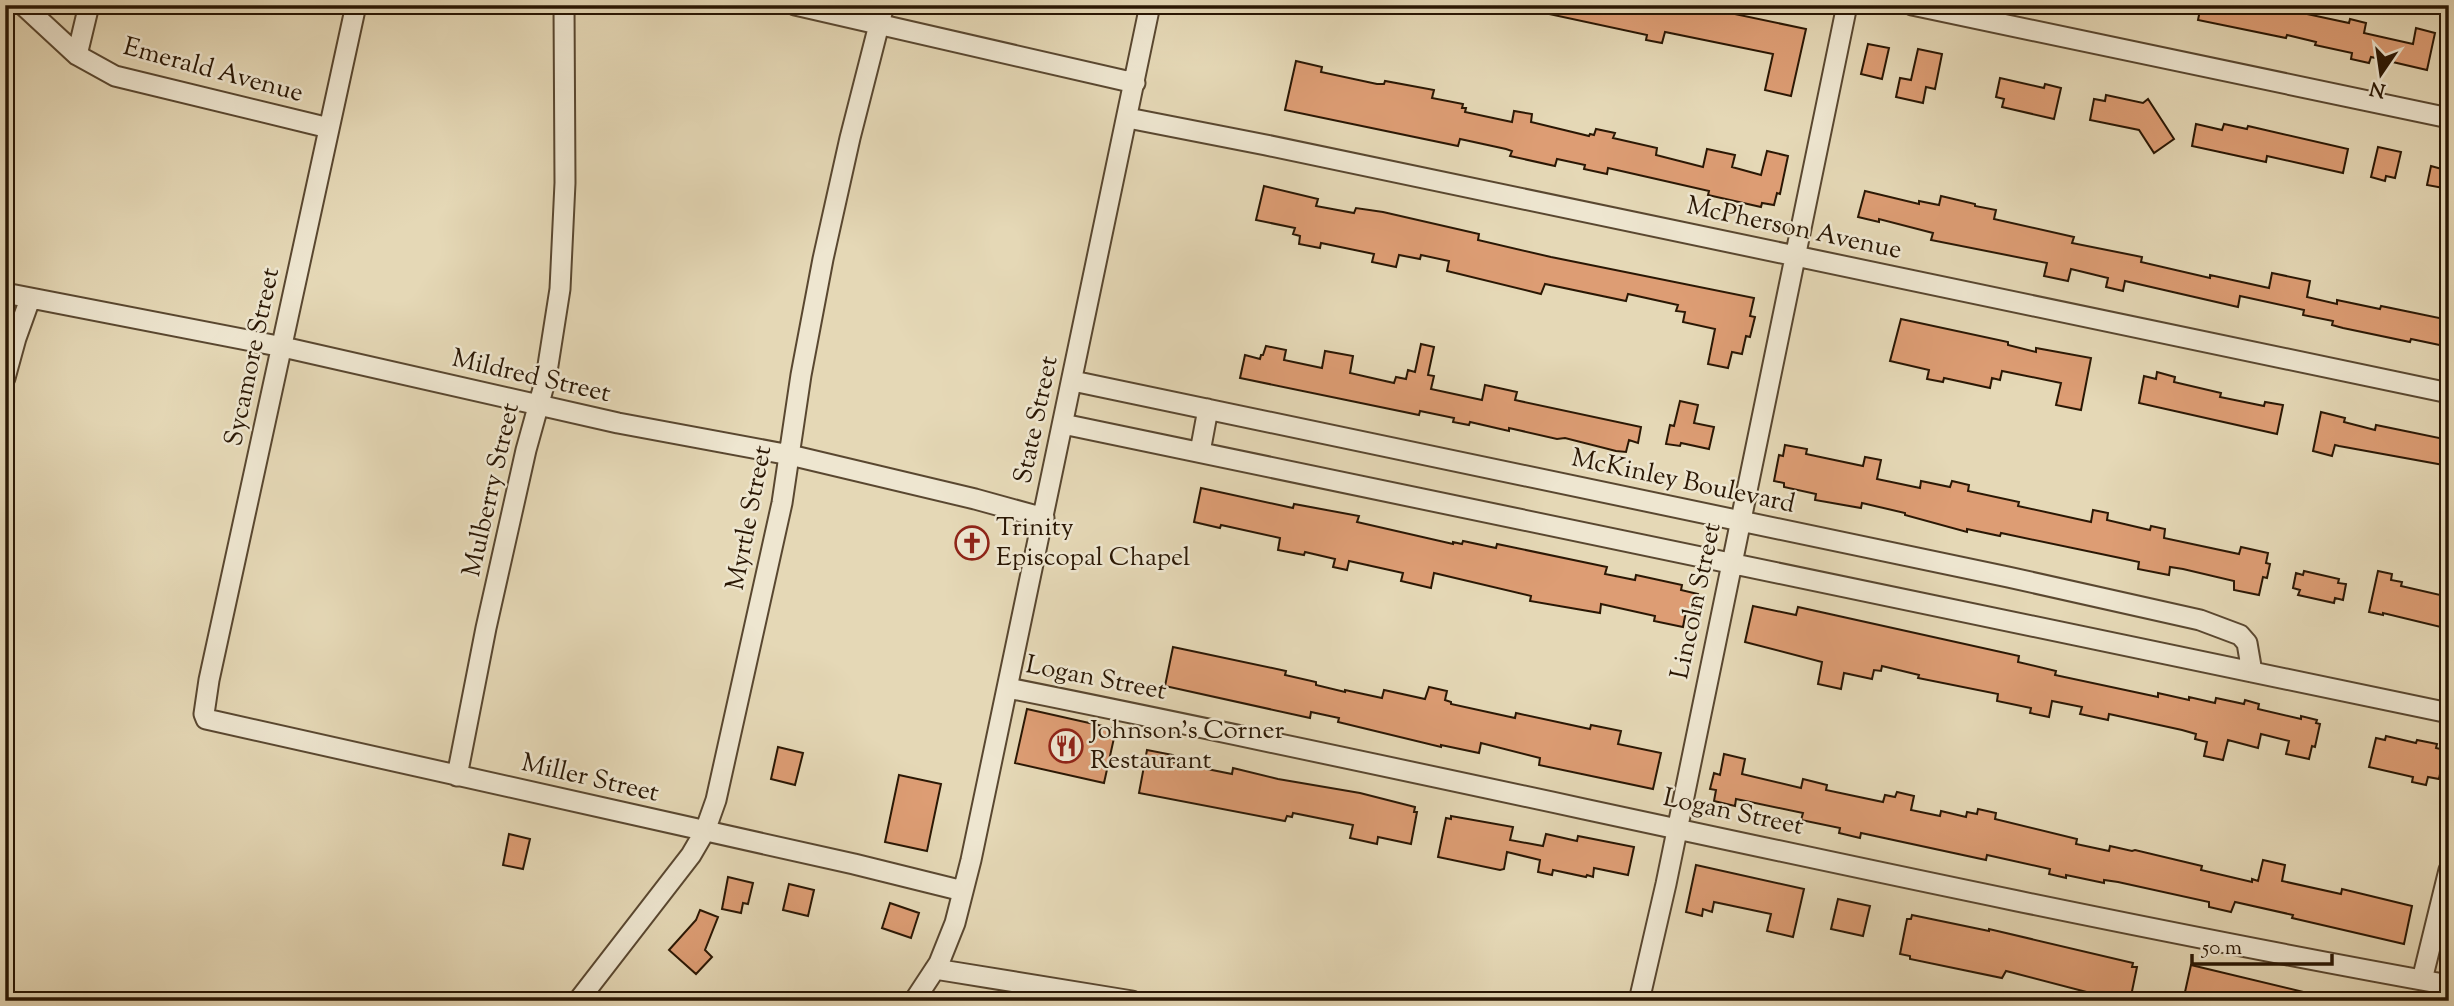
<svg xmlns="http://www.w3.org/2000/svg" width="2454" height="1006" viewBox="0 0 2454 1006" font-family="'Sorts Mill Goudy',serif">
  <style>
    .building { fill: #dd9d74; stroke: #2a1704; stroke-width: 2 }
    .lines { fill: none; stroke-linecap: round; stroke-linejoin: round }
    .minor-casing { stroke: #594730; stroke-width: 23 }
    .minor { stroke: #eee6d0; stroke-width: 19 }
    .labels { text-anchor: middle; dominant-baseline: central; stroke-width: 5; stroke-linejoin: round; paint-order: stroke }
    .street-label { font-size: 26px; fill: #2a1704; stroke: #eee6d0 }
    .poi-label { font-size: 26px; fill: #2a1704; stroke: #eee6d0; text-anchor: start }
  </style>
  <rect width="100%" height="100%" fill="#e5d8b6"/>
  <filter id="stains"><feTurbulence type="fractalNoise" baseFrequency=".00286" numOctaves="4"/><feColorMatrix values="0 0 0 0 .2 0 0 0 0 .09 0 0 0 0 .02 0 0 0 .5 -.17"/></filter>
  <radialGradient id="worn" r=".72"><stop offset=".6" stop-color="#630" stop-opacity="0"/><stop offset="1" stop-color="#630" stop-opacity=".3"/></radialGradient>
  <path class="building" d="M1536,5H1692L1806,29L1791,96L1765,90L1773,54L1665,32L1662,43L1646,40L1647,35L1535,11Z
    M2201,5H2265L2349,23L2350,19L2366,23L2364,33L2413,44L2416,28L2435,33L2427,70L2371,57L2369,63L2351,59L2352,53L2315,45L2316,42L2287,35L2286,38L2198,20Z
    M1868,44L1889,48L1882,79L1861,74Z
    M1918,49L1942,54L1935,89L1926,87L1923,103L1896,97L1900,78L1911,80Z
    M1296,61L1322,67L1321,72L1377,84H1384L1385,81L1434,90L1432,98L1463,104L1462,108H1466L1465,112L1512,122L1514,111L1532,114L1531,122L1589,136L1590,134L1594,135L1596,129L1615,133L1613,138L1657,148L1656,155L1703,167L1707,149L1735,155L1732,167L1761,175L1767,151L1788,156L1780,194L1777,193L1774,205L1762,203L1761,207L1708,195L1709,191L1608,168L1607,174L1584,169L1585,165L1557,159L1555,166L1510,156L1512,151L1506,149L1460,139L1458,146L1285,110Z
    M2000,78L2044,88L2045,84L2061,88L2054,119L2002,107L2004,99L1996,97Z
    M2106,95L2143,103L2148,99L2174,139L2154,153L2139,130L2090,120L2094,99L2105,101Z
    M2196,124L2222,130L2224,124L2247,129L2248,126L2348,149L2343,173L2267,156L2266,162L2192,146Z
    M2378,147L2401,152L2395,178L2386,176L2385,181L2371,177Z
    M2431,166L2449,171V189L2427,185Z
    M1264,186L1318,199L1316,206L1354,213L1356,208L1383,212L1479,234L1478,240L1551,257L1754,298L1750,316L1755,317L1750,337L1746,336L1742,354L1732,352L1728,368L1708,364L1715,329L1683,322L1685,312L1676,311L1678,305L1628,294L1626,301L1545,284L1541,294L1447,271L1449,261L1421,255L1420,259L1399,255L1396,267L1372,262L1374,254L1321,243L1320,248L1299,244L1300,236L1293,234L1295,228L1256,220Z
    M1865,191L1919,204V201L1939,205L1941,196L1975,204V206L1996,210L1994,219L2074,237L2072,243L2142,257L2141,262L2210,278V275L2269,288L2272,273L2310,281L2307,297L2337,304V300L2380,309L2381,306L2449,320V347L2411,339L2410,342L2343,328L2332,325L2333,321L2303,315L2304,310L2240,296L2238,307L2125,281L2123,291L2106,287L2108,278L2071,269L2068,281L2044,276L2047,263L1931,240L1933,233L1879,219V222L1858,217Z
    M1901,319L2008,342V345L2036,352V348L2091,358L2081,410L2056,405L2061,383L2002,371L2000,380L1992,378L1990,388L1944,378L1943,382L1927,379L1929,370L1890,361Z
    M1421,344L1434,347L1428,375L1434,376L1431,389L1482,400L1485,385L1517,392L1515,400L1641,427L1638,443L1629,440L1626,452L1616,451L1565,438L1557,439L1509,428V431L1470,422L1469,425L1453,422L1454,418L1420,411L1419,415L1240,378L1245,355L1260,359L1261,355H1263L1266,346L1286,350L1284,360L1322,368L1325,351L1353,356L1350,373L1394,383L1396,377L1406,379L1408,370L1415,372Z
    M2157,372L2175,377L2174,382L2221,393L2220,397L2264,406L2265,402L2283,405L2277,434L2139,403L2144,376L2156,379Z
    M1680,401L1698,405L1694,423L1714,427L1709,449L1681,443L1680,446L1666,444L1670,425L1674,426Z
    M2321,412L2345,418L2344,422L2375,430L2376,425L2449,440V466L2339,446L2335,445L2332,456L2313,451Z
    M1785,445L1807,449L1806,454L1863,466L1865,457L1881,460L1877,479L1920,488L1921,481L1950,487L1952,481L1969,485L1968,491L2019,502L2018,506L2091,522L2093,510L2108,513L2107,520L2150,530L2151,526L2165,529L2164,538L2239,554L2241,547L2268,553L2266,563L2270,564L2267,578L2263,577L2259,595L2234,590V581L2183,569L2170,567L2169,575L2138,569L2139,562L2125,559L2001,533L2000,536L1967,529V532L1905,515V513L1862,503L1861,508L1815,500L1816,494L1784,487V483L1774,481L1779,455L1783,456Z
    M1201,488L1293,508L1294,504L1359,516L1357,522L1453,544V542L1462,544L1463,541L1496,548L1497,544L1607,567L1605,574L1635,580L1636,575L1682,585L1681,590L1698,594L1694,613L1686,611L1683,627L1654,621L1655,616L1601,604L1600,613L1530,601L1531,596L1434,573L1431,588L1401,581L1403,573L1349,561L1347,570L1333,567L1335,559L1305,552L1304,555L1278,550L1280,538L1221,525L1220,528L1194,522Z
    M2304,571L2339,579L2338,583L2346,584L2343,600L2335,598L2334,603L2298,595L2300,590L2293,588L2296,573L2303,575Z
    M2378,571L2392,574L2391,580L2402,582L2401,586L2449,597V629L2383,613V615L2369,612Z
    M1753,606L1796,615L1798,607L2019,656L2018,662L2056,671L2055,675L2158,697V693L2189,700V697L2215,703L2216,698L2244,704L2245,700L2259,704L2258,709L2301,719V716L2317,720L2316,723L2320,724L2315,747L2312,746L2309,759L2286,754L2289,741L2261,734L2258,748L2228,740L2223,760L2204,756L2207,742L2195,739L2196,734L2182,730L2109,714L2108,720L2080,714L2082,707L2052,701L2049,717L2030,713L2031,708L1997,701L1998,694L1918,678L1919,675L1882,666L1881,671L1874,670L1872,679L1844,673L1841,689L1818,684L1822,662L1745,642Z
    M1173,647L1286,671L1285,675L1316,682V685L1345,692V690L1382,698L1384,690L1425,699L1429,687L1447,691L1445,700L1451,702V704L1515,718L1516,713L1590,729L1591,725L1621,731L1618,744L1661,753L1653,789L1539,765L1540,758L1481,743L1479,753L1441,745V747L1338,722L1339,718L1311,712L1310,718L1165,686Z
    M1027,709L1116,729L1104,783L1015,763Z
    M2386,736L2416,743L2417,740L2437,744L2436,748L2445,750L2439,779L2428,777L2426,785L2412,782L2413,777L2369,767L2376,738L2385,740Z
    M778,747L803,753L795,785L771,779Z
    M1147,750L1173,755L1172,762L1232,774L1233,768L1278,779L1360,793L1415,807L1414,812H1417L1411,844L1378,837L1377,844L1350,838L1353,825L1293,813L1292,817L1287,816L1285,821L1139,793Z
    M1724,754L1745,759L1742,774L1801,788L1803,779L1827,785L1826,790L1883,802L1885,795L1895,797L1897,792L1914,796L1911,810L1940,816L1941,811L1966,817L1967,812L1977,814L1978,809L1996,813L1995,819L2077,839L2076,844L2109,851L2110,846L2132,851L2135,850L2202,866L2201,870L2252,882V879L2258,881L2263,860L2285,865L2282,881L2341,894L2342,889L2412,906L2404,944L2292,918L2293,915L2235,902L2231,912L2209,907V902L2118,882L2104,880V883L2066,875V878L2049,874L2050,869L1987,855L1986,860L1861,833L1860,838L1839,833L1840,828L1801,820L1803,813L1736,799L1735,806L1714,801L1716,790L1710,789L1714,773L1720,775Z
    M899,775L941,784L927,851L885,842Z
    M1451,816L1513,827L1510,840L1543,846L1546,834L1577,841L1578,836L1634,847L1628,875L1594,868L1593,877L1587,875L1586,877L1553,870L1552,875L1538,872L1540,860L1507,852L1504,869L1500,870L1438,857L1446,818L1451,819Z
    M509,834L530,839L523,869L503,865Z
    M1696,865L1804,889L1793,937L1767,931L1771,914L1714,902L1712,912L1703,909L1702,916L1686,912Z
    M728,877L753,883L748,904L743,903L741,913L722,909Z
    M789,884L814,890L808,916L783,910Z
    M1838,899L1870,906L1863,936L1831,929Z
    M890,903L919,913L911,938L882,928Z
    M700,910L718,917L705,950L712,957L696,974L669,950L696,920Z
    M1912,915L1989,931V929L2133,963L2132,967H2137L2130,1001H2101L2102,996L2006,971L2002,978L1910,959V956L1900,954L1907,919H1911Z
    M2191,965L2316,995L2315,1001H2183Z"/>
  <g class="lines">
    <defs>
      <path id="minor" d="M23,5L77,55L115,76L329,128
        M356,5L209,680L204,714L206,719L854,864L963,891
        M795,5L1135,83
        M1912,5L2449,118
        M77,55L89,5
        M1128,118L1266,145L2449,393
        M5,293L283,347L618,423L790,455L975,499L1044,518
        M5,378L16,338L30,299
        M1073,381L2008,577L2200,620L2240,635L2247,643L2252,672
        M1063,424L2449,713
        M1200,452L1208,409
        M1008,688C1489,784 1966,898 2449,985
        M457,776L486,628L526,450L546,378L560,289L565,183L564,5
        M935,969L1132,1001
        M2422,980L2449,870
        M578,1001L691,855L705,831L716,800L782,503L801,375L823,259L850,138L884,5
        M914,1001L939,963L955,923L971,860L1150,5
        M1639,1001L1666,884L1847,5"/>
    </defs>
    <use href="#minor" class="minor-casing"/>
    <use href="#minor" class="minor"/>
  </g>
  <defs>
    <symbol id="church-ring" viewBox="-11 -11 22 22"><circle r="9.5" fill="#eee6d0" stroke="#8f2418" stroke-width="1.5"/><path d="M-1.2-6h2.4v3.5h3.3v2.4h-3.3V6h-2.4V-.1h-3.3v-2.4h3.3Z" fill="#8f2418"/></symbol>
    <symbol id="restaurant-ring" viewBox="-11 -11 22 22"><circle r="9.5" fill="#eee6d0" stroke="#8f2418" stroke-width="1.5"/><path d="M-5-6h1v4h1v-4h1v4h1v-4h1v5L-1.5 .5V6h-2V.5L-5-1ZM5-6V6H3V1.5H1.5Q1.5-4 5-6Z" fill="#8f2418"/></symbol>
  </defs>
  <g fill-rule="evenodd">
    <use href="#church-ring" x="953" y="524" width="38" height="38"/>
    <use href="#restaurant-ring" x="1047" y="727" width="38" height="38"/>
  </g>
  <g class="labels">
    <g class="street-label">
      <text transform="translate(213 71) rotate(15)">Emerald Avenue</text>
      <text transform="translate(1794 229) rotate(12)">McPherson Avenue</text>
      <text transform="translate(253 357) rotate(-78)">Sycamore Street</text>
      <text transform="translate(531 377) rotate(13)">Mildred Street</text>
      <text transform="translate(1037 420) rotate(-78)">State Street</text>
      <text transform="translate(1683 482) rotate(12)">McKinley Boulevard</text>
      <text transform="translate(492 490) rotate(-77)">Mulberry Street</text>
      <text transform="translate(750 518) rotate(-79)">Myrtle Street</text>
      <text transform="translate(1697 601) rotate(-78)">Lincoln Street</text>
      <text transform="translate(1096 679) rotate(11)">Logan Street</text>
      <text transform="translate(590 779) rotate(13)">Miller Street</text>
      <text transform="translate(1733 813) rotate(12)">Logan Street</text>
    </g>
    <g class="poi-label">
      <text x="996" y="528">Trinity<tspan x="996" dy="30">Episcopal Chapel</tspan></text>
      <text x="1090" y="731">Johnson's Corner<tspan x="1090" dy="30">Restaurant</tspan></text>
    </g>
  </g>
  <rect width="2454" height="1006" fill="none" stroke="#e5d8b6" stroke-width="28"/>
  <rect x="7" y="7" width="2440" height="992" fill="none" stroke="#2a1704" stroke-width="3.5"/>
  <rect x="14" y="14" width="2426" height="978" fill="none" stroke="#2a1704" stroke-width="2"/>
  <g transform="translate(2381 74) rotate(193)" stroke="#eee6d0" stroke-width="5" paint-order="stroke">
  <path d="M0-5L12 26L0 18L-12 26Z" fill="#2a1704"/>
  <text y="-10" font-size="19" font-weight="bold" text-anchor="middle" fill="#2a1704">N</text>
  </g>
  <path d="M2192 954v10h140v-10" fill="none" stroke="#2a1704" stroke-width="3.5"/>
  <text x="2202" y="954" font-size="21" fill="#2a1704" stroke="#eee6d0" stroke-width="5" paint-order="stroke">50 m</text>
  <rect width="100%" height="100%" filter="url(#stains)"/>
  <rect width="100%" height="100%" fill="url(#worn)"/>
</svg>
